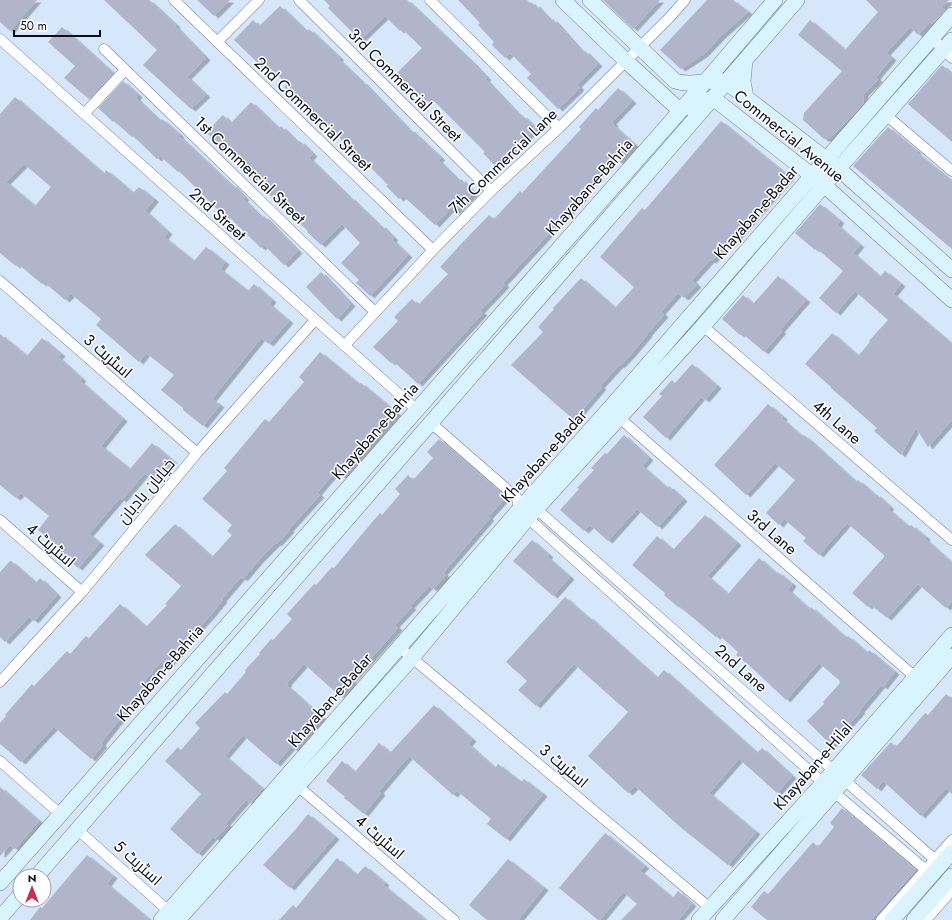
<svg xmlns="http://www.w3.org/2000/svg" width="952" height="920" viewBox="0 0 952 920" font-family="Jost,Cairo,sans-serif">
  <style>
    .building { fill: #b1b5cc; fill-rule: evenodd; filter: url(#shadow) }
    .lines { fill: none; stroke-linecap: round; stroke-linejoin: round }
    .street-casing { stroke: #707f91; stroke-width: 11 }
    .secondary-casing { stroke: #707f91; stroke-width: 16 }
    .street { stroke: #fff; stroke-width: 10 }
    .secondary { stroke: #d9f3ff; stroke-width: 15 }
    .labels { text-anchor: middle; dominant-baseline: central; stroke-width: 3; stroke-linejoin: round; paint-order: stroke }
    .street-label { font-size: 16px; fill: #0b1017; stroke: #fff }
  </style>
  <defs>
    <filter id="shadow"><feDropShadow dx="4.5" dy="2.5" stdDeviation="0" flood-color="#0004"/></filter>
  </defs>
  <rect width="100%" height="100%" fill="#d7e7fb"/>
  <path class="building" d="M0,0H37L10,31L0,22Z
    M104,0H149L176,25L175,26L206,58L187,77L206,95L191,109L143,65L157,50Z
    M197,0H230L214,16Z
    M324,0H407L474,64L487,78L485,79L521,117L522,115L536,128L496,167L483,153L485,152L431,98L427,102L411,86L410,87L396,74L422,48L402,29L400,31L385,16L360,40L328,8L330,6Z
    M458,0H527L533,6L535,4L551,21L553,19L583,53L585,51L598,64L577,85L580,88L558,109L527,78L531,74L510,53L505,58L492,45L494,42L478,25L480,23Z
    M603,0H660L633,29Z
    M707,0H733L748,12L722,35L704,54L681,69L660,50Z
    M866,0H949L942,7L945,10L932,24L930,22L918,35L910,27L886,53L892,58L876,77L878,80L864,94L863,104L829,139H824L803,120L804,113L842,71L798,35L810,20L845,50L878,12Z
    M280,6L307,32L309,29L326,45L340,58L338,59L362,82H363L409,130L410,129L441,158L438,160L459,181L461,179L474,193L455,212L451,208L435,225L403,196L399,199L386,186L388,185L366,163L363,167L349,154L352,151L334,132L332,133L284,87L287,84L267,65L264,69L234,40L253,20L259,26Z
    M62,27L113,73L89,99L64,78L75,66L48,42Z
    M942,65L952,74V142L908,104Z
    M123,81L138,95L136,98L160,121L162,119L180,135L179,136L231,185L232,184L245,198L243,199L262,218L264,216L298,251L284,265L264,245L261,248L227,215L225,217L179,171L178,172L160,156L157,159L133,136L132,137L114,121L113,122L98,108Z
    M618,88L632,101L612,122L614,124L613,125L635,145L619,162L614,158L580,194L583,197L503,283L505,285L480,311L483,313L418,384L393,361L391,363L373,347L398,321L394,317L412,299L418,305L448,274L440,267L461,244L489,215L494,219L520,191L522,193L581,129L579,127L596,108L598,110Z
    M15,97L104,174L106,170L133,193L139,187L154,199V200L145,211L168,232L164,237L194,261L206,247L225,262L220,269L248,291L254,284L272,300L269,304L289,321L269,344L261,338L212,399L220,405L203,426L183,410V408L161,390L174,375L146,353L139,362L96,325L101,319L71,294L65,300L44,282L42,284L18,264L16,266L0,253V114ZM24,164L51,187L35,206L6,182Z
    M251,102L279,129L281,126L298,143L300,141L313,154L309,158L350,198V197L380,226L381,225L394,238L392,240L408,255L370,296L356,283L359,280L341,263L360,243L342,224L321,245L307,232L308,231L254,180L241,167L242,166L206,132L223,115L231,123Z
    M721,121L790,177L730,245L729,243L712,261L710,260L692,280L697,285L684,298L678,293L661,312L664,315L647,334H648L633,352L620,366L619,365L600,386L602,387L574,420L511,365L543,332L538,327L554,309L553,308L581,278L615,308L634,287L600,257L642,208L645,210Z
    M888,127L917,151L916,152L952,181V249L853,166Z
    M820,204L840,221L837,225L860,245L853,253L880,277L885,271L901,284L893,294L952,344V420L928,447L916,428L901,455L874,431L877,428L831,388V387L805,364L832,333L858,356L870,342L869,341L888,320L855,291L836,313L819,298L843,271L816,248L815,250L795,233Z
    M321,272L351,304L337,319L306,287Z
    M778,276L806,300L780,330L782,331L764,352L742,333L740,335L722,319L743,295L753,304Z
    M0,334L27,356L42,338L61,354L58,357L82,379L80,381L123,419L101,446L130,469L152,443L173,461L156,481H155L145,473L122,500L120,498L89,534L100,543L78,568L59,552L61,549L38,530L49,516L21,493L16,498L0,485Z
    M320,352L359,384L361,383L397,413L342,477L336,471L317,493L320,495L289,529L290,530L277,544L276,543L260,559L243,579L241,577L222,599L223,600L209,617L177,651L179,653L166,667L161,662L142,684L148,689L116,724L101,743L103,745L91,759L54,727L21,762L0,744V723L6,716L5,715L32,684L34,686L67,651L70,654L86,636L89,638L120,604L146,627L167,605L165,604L181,586L145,555L175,524L212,557L232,535L227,531L232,525L202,499L227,471L224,468L265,419L269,422L304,382L299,377Z
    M692,364L717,386L705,400L701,397L666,438L643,417L662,396L659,394L672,380L675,383Z
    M768,404L783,417L782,419L803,437L804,435L856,482L858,480L875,495L876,494L890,507L888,509L909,527L911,525L926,537L925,539L952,563V601L946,608L918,584L887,618L870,604L868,607L852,593L884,557V555L847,523L819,555L803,541L806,538L784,519L779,525L766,513L795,480L775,463L746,495L714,465Z
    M624,435L649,458L642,466L667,488L669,486L683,499L658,527L637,509L608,541L590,525L584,531L560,510L579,489L577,488L594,470L591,468L605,453L607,454Z
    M439,439L506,497L488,517L490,518L443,573L446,575L433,589L429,586L410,606L412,607L395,625L398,628L351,681L353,682L340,696L304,664L287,683L288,684L286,685L322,717L294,749L291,747L276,764L243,735L225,756L263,789L250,803L246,800L226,823L228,825L215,839L213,837L198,854L170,829L201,794L165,761L178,747L181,750L200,728L195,723L225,692L227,694L246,672L245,670L260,654L259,653L271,639L273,640L292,619L287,614L314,584L316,585L332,567L334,568L368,527L380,513L382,515L400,494L395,489L408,475L413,480L433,458L427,452Z
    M705,515L737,543L707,576L728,594L759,558L777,574L778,572L792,584L788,590L809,609L811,607L846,638L848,636L867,653L869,650L895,672L883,687L881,685L860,710L861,711L843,731L844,732L831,745L807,721L824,704L823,702L840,683L839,682L840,681L819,663L786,700L751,667L736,655L738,652L718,634L716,637L680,607L679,608L664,595L665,593L632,565L657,536L673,550Z
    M532,540L549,555L547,557L570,577L553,596L513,561Z
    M10,561H11L36,583L40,578L57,595L34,621L29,617L5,642L0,637V572Z
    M565,597L587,617L588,616L657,678L664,670L757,753L762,748L792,776L777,793L739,759L709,793L756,832L728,865L679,826L635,786L628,793L588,756L628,712L574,664L536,706L518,690L527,681L506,662Z
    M946,694L952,699V794L946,788L921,816L883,781L877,789L861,775L891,742L896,747L925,713L928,715Z
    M434,705L472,739L468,744L495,768L498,764L521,782L524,779L543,794L506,839L487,824L491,819L457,791L453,795L409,756L379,791L381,793L364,814L344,798L345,797L326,781L342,761L355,772L379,743L390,753Z
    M0,787L39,821L15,849L10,845L0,856Z
    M842,808L916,870L871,920H767L751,907L764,891L768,894L813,842L818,847L834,827L830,823Z
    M308,814L335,837L290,888L263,865L295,830Z
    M605,833L645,866L640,871L673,898L678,891L692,904L678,920H621L637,904L623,892L600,920H598L559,888Z
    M87,855L113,876L107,884L150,920H30L40,907L42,908Z
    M337,858L357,875L365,866L385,883L383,885L426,920H279L293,905L296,908Z
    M508,859L544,888L518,920H487L469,905Z"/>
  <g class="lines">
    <defs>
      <path id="street" d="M174,0L433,250
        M299,0L491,191
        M430,0L559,128
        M932,38L952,58
        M0,39L417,410
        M217,42L259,0
        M104,49L375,312
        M84,114L125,70
        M886,115L952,171
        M0,281L197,453
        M703,326L952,540
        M344,346L433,250L491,191L559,128L670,17L685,0
        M615,414L915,677
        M431,423L517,498L519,510L823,783L932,875
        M533,506L941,865
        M0,520L82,592
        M399,647L710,908
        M0,682L82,592L197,453L315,320
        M0,761L60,814
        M293,782L454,920
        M78,830L173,915
        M881,920L952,840
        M926,920L952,890"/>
      <path id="secondary" d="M563,0L626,61L675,106L682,109L713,98L824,185L952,300
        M590,0L675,81C692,87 709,78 726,82L839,169L952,270
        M745,60L743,82L746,97
        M37,876L713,98L726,82L797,0
        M0,883L682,109L775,0
        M0,918L20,895
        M161,920L519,510L609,409L952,15
        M178,920L412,658L528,518L703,326L824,185L952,40
        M699,920L823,783L952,635
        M723,920L952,656
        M892,920L952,852
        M914,920L952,876"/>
    </defs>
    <use href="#street" class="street-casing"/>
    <use href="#secondary" class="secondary-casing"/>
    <use href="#street" class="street"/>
    <use href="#secondary" class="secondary"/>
  </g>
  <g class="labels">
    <g class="street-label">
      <text transform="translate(405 85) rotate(45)">3rd Commercial Street</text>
      <text transform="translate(313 114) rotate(44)">2nd Commercial Street</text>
      <text transform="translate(789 136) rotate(39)">Commercial Avenue</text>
      <text transform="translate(503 161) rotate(-44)">7th Commercial Lane</text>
      <text transform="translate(250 170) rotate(44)">1st Commercial Street</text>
      <text transform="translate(589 187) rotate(-49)">Khayaban-e-Bahria</text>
      <text transform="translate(756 212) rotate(-49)">Khayaban-e-Badar</text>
      <text transform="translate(218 214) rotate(42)">2nd Street</text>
      <text transform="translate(108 356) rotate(41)">اسٹریٹ 3</text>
      <text transform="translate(837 422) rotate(41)">4th Lane</text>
      <text transform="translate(375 431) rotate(-49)">Khayaban-e-Bahria</text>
      <text transform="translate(544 456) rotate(-48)">Khayaban-e-Badar</text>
      <text transform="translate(146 491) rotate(-50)">خیابان بادبان</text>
      <text transform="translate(772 532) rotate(41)">3rd Lane</text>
      <text transform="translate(51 545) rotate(41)">اسٹریٹ 4</text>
      <text transform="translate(741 668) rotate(41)">2nd Lane</text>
      <text transform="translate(160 673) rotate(-49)">Khayaban-e-Bahria</text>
      <text transform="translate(330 700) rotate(-49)">Khayaban-e-Badar</text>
      <text transform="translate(564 766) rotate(40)">اسٹریٹ 3</text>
      <text transform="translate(813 766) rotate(-49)">Khayaban-e-Hilal</text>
      <text transform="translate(380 837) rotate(41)">اسٹریٹ 4</text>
      <text transform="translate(138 863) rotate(42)">اسٹریٹ 5</text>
    </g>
  </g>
  <g transform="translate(32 888)"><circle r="19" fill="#ffffff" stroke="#9d9fa2"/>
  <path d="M0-3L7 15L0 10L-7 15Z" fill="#c33352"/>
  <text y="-6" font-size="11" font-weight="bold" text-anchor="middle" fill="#0b1017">N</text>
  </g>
  <path d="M14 30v6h86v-6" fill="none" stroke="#0b1017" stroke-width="2"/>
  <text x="20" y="30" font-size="12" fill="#0b1017" stroke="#ffffff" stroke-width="3" paint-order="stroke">50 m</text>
</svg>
